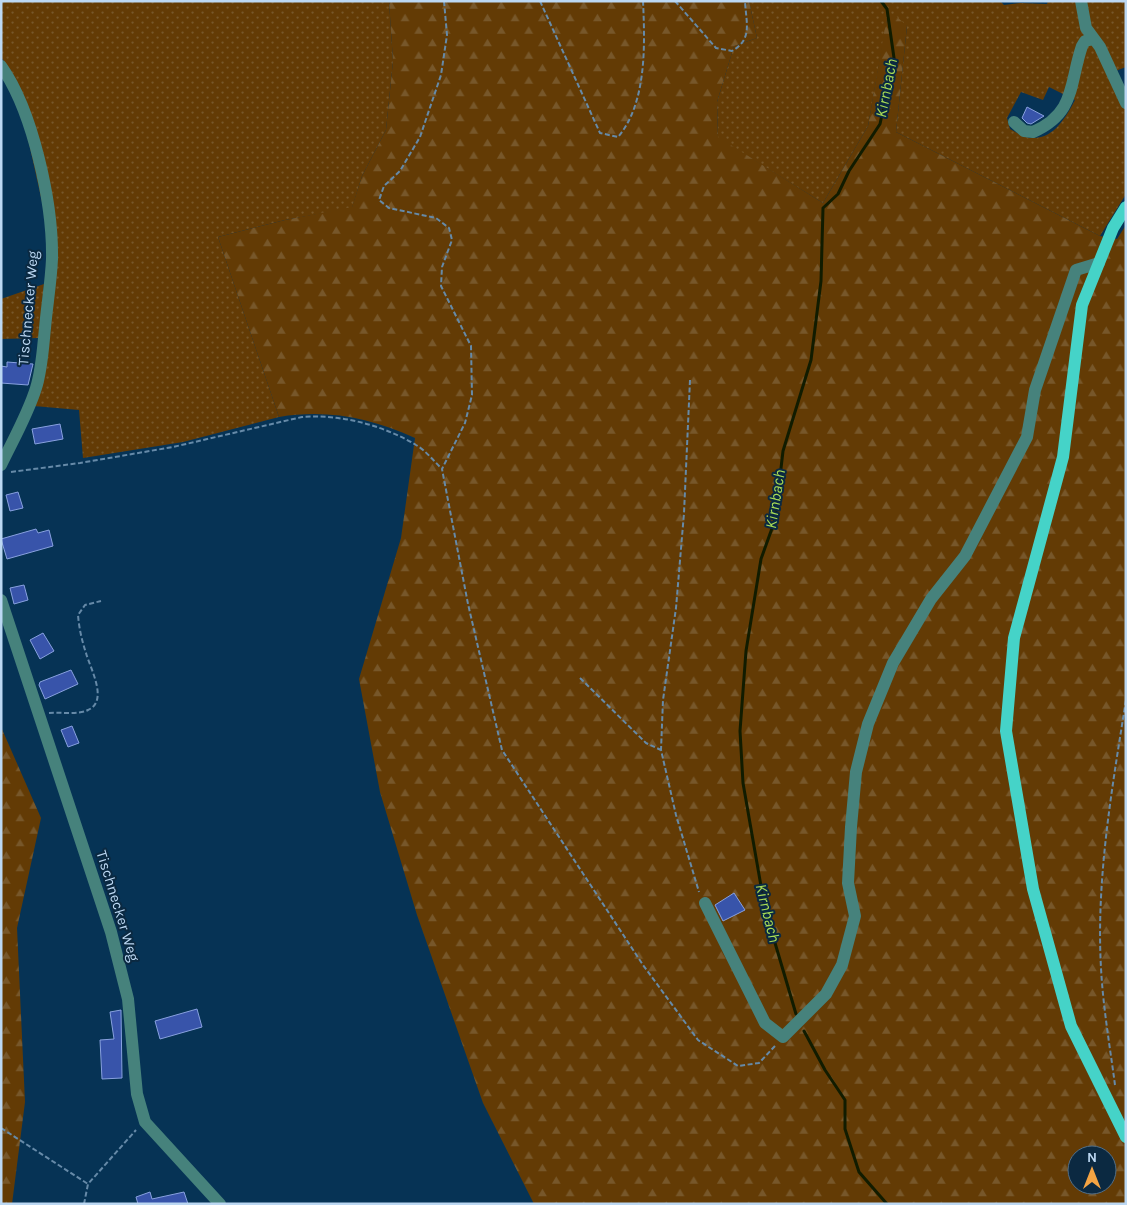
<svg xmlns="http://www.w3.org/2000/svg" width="1127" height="1205" viewBox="0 0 1127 1205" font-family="Karla,sans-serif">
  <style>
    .grass { fill: url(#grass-dots); fill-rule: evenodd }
    .forest { fill: url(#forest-firs); fill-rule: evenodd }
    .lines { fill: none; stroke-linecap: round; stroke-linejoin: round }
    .stream { stroke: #111c00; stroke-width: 3 }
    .building { fill: #3854aa; stroke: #88a1df }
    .path { stroke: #668aa8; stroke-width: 2; stroke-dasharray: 5 2.5; stroke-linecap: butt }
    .minor { stroke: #46827c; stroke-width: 12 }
    .major { stroke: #45d3c8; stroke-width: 12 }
    .labels { text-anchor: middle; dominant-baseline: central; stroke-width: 4; stroke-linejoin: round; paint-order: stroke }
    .street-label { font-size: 15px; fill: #bcd8f3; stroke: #0b2941 }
    .water-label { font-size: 16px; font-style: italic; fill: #a9dc55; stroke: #0b2941 }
  </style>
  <defs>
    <pattern id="grass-dots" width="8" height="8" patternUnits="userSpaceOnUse" patternTransform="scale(1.25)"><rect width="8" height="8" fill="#633b05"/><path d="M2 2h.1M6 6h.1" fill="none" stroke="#77572a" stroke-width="1.8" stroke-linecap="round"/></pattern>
    <pattern id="forest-firs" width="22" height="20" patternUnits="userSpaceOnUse" patternTransform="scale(1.25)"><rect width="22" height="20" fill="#633b05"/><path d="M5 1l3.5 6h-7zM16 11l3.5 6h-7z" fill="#77572a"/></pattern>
  </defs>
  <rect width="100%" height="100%" fill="#063355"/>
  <path class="grass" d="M1,1H389L393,61L386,130L362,176L352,208L285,220L218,237L279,417L183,442L83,458L79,410L34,406L55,260L14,76L1,57Z
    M749,1H1000L1004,5L1020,3L1047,4L1048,1H1126V67L1110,73L1126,106V194L1100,236L896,132L907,26L887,20L868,126L823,203L718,138L717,102L734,46L757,38ZM1049,87L1075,100C1066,117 1054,139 1032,138C1025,138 1016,132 1010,129L1007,118L1021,92L1043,100Z
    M44,284L39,338L1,339V299Z"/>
  <path class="forest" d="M389,1H749L757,38L734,46L717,102L718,137L823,203L868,126L885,27L887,20L896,16L907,26L896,132L1100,236L1117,239L1126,225V1204H534L483,1103L417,915L380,792L359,679L401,538L415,438C370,418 328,409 279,417L218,237L285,220L352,207L362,176L386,130L393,61ZM1077,1155H1107V1185H1077Z
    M1,727L41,818L17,928L25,1102L12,1204H1Z"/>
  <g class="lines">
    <path class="stream" d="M796,1014L765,909L743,783L740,731L746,651L761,559L775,520L783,451L811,360L821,281L823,208L838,194L849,171L880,124L894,58L887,9L881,1
      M804,1031L825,1070L845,1100V1129L859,1172L887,1204"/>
  </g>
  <path class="building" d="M1027,107L1044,116L1031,124L1027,123L1022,118Z
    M7,362L33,364L28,385L1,383V366L7,367Z
    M60,424L63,439L35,444L32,429Z
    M18,492L23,508L10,511L6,495Z
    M36,529L38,533L49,530L53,546L7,559L1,539Z
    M24,585L28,600L14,604L10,588Z
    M43,633L54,651L40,659L30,640Z
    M71,670L78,684L45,699L39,685L40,682Z
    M72,726L79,743L68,747L61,730Z
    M734,893L745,910L723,921L715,905Z
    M197,1009L202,1027L160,1039L155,1021Z
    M121,1010L122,1078L102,1079L100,1040L114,1039L110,1012Z
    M150,1192L152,1199L184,1192L188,1204H138L136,1197Z"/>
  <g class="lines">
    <path class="path" d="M444,1L447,35L441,75L420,137L400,171L384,186L379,200L389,208L436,218L449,228L452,240L442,267L441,286L471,346L472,395L465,423L442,469L468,604L502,750L643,965L698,1040L738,1066L759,1063L775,1046
      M540,1L600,133L618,137C647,103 645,44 643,1
      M675,1L716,48L732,51C753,39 746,23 745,1
      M690,380L684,513L676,608L663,700L661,750L676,815L699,892
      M11,472L80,463L173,447L302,417C340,414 383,425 416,445C425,450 433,460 441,468
      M580,678L646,743L661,750
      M49,713C61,712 78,715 88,710C109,701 90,668 86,653C82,641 79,628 78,615L85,605L101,601
      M1115,1085C1110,1047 1103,1007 1101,968C1096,879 1112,788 1126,700
      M1,1128L88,1184
      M84,1204L88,1184L136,1130"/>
    <path class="minor" d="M1081,1L1086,28L1100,47L1126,103
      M1,66C33,111 53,204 52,259C51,282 47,305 45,328C43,347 42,369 36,388C28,414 13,440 1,465
      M1014,122L1024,131L1033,132C1076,113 1069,84 1082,46L1085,41L1094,39
      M1,600L111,932L128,999L137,1094L145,1122L220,1204
      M705,903L765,1023L783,1037L826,994L842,965L855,916L848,883L851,827L856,772L868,724L893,663L931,599L965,556L1027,437L1035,390L1076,270L1099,263"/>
    <path class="major" d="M1126,207L1113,228L1082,305L1063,457L1014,638L1006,731L1033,889L1071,1026L1126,1137"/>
  </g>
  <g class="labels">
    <g class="street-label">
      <text transform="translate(28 308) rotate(-85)">Tischnecker Weg</text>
      <text transform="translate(118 906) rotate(73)">Tischnecker Weg</text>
    </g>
    <g class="water-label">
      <text transform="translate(886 88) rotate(-79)">Kirnbach</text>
      <text transform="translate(775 499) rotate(-81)">Kirnbach</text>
      <text transform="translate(768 913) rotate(76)">Kirnbach</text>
    </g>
  </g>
  <rect width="1127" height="1205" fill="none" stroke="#bcd8f3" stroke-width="5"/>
  <g transform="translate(1092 1170)"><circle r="24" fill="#0b2941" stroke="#526f88"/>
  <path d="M0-4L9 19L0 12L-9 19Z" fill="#f4a443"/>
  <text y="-8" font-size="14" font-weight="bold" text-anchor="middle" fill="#bcd8f3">N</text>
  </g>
</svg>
